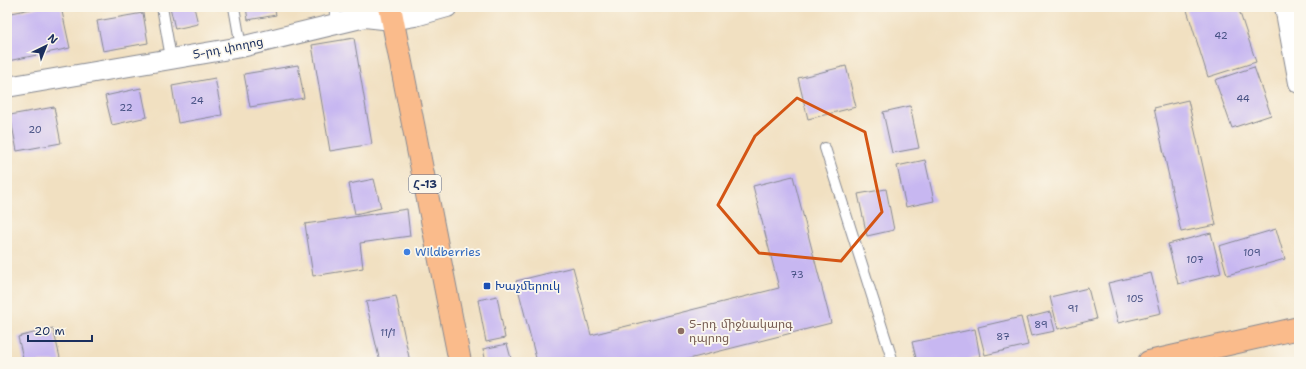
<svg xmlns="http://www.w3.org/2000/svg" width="1306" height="369" viewBox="0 0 1306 369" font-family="'Shantell Sans','Noto Sans Armenian',sans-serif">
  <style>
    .building { fill: #c7b7f1 }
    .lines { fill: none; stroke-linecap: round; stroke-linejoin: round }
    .service-casing { stroke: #868890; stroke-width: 12 }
    .minor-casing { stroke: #868890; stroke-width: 22 }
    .primary-casing { stroke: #868890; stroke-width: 24 }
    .service { stroke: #fff; stroke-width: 10 }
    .minor { stroke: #fff; stroke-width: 20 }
    .primary { stroke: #fabb8b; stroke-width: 22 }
    .marked { fill: none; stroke: #d45514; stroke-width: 3; stroke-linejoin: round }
    .shop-dot { fill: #3f7fe0; stroke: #fbf7ec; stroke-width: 1.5 }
    .transit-dot { fill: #1a4fb4; stroke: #fbf7ec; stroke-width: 1.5 }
    .education-dot { fill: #8d6e63; stroke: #fbf7ec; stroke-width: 1.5 }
    .labels { text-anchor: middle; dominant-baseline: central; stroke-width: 3.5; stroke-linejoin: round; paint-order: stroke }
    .number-label { font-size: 10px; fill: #465183 }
    .shield { fill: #fbf7ec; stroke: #5e6b89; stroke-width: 1 }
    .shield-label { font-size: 11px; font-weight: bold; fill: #1b2f5e }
    .street-label { font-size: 12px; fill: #1b2f5e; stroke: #fbf7ec }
    .shop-label { font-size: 12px; fill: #366cbe; stroke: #fbf7ec; text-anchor: start }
    .transit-label { font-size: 12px; fill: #164399; stroke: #fbf7ec; text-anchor: start }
    .education-label { font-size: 12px; fill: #785e54; stroke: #fbf7ec; text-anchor: start }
  </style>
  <rect width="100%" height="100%" fill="#fbf7ec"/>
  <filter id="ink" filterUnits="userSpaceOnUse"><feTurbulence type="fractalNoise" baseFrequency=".025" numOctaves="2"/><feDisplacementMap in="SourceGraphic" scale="8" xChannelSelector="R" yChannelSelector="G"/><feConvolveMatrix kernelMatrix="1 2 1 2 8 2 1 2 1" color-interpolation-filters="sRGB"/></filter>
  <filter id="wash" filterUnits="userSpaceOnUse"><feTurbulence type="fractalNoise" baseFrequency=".012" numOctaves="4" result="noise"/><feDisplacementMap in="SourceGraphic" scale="16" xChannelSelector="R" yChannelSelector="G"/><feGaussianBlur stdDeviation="0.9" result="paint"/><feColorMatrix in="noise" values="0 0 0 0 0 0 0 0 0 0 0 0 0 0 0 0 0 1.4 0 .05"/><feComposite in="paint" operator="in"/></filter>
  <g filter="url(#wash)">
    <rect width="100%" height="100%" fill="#f1e0c1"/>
    <g id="blocks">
      <path class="building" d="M40,7H61L70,48L8,61L7,14Z
        M170,7H194L198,24L175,29Z
        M246,7H274L276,15L248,20Z
        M1186,7H1238L1256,62L1208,77Z
        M143,13L148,43L103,51L97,21Z
        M354,38L372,144L330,151L312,45Z
        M298,65L304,98L250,107L244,74Z
        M846,66L856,107L808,119L798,78Z
        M1254,67L1271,115L1232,128L1215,80Z
        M215,78L222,115L178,123L172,86Z
        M141,88L147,117L112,125L105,96Z
        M1188,100L1216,225L1181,232L1154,108Z
        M910,106L919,148L892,153L883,112Z
        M54,107L61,143L17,151L10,115Z
        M925,160L934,201L906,207L897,166Z
        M793,176L831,323L677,362H537L516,281L573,267L591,335L779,288L753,186Z
        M374,179L381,208L355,214L349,184Z
        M886,189L894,230L867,236L858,194Z
        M407,209L410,236L360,243L363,268L313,276L305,224Z
        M1276,229L1285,259L1227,275L1219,246Z
        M1211,233L1221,273L1178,284L1168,244Z
        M1151,273L1161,313L1118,323L1108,283Z
        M1088,288L1096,319L1058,329L1050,297Z
        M396,296L410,362H380L366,302Z
        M497,296L505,338L486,342L478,300Z
        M1050,312L1055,331L1031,336L1026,318Z
        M1021,317L1028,345L985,355L978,327Z
        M53,328L61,362H24L18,337Z
        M975,329L980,357L957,362H917L912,342Z
        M507,344L512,362H486L483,349Z"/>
    </g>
  </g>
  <g filter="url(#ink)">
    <use href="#blocks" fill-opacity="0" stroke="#868890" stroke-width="1"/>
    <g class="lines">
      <defs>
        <path id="service" d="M162,7L171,58
          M234,7L241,47
          M334,7L337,23
          M825,148L893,362"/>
        <path id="minor" d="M1285,7L1299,83
          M7,87L241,47L365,17L392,20L415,16L447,7"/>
        <path id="primary" d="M390,7L460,362
          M1149,362L1299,328"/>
      </defs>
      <use href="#service" class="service-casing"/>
      <use href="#minor" class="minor-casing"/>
      <use href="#primary" class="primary-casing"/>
      <use href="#service" class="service"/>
      <use href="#minor" class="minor"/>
      <use href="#primary" class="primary"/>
    </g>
  </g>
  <path class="marked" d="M797,98L865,132L882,212L841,261L759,253L718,205L755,136Z"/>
  <circle class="shop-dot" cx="407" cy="252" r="4"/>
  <rect class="transit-dot" x="483" y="282" width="8" height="8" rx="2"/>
  <circle class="education-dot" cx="681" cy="331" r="4"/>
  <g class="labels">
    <g class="number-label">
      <text x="1221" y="35">42</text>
      <text x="1243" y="98">44</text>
      <text x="197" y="100">24</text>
      <text x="126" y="107">22</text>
      <text x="35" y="129">20</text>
      <text x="1252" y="252">109</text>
      <text x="1195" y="259">107</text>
      <text x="797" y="274">73</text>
      <text x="1135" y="298">105</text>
      <text x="1073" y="308">91</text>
      <text x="1041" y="324">89</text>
      <text x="388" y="332">11/1</text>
      <text x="1003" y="336">87</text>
    </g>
    <rect class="shield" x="409" y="175" width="32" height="18" rx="3"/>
    <g class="shield-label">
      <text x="425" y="184">Հ-13</text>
    </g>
    <g class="street-label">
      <text transform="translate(228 48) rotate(-11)">5-րդ փողոց</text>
    </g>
    <g class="shop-label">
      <text x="415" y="252">Wildberries</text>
    </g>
    <g class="transit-label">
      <text x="495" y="286">Խաչմերուկ</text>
    </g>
    <g class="education-label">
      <text x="689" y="324">5-րդ միջնակարգ<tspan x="689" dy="14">դպրոց</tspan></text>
    </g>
  </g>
  <rect width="1306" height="369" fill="none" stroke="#fbf7ec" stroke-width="24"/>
  <g transform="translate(46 46) rotate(43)" stroke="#fbf7ec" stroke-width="3" paint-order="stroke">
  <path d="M0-3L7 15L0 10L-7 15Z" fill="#1b2f5e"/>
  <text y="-6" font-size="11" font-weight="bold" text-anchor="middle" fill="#1b2f5e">N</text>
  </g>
  <path d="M28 335v6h64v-6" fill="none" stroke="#1b2f5e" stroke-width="2"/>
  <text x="34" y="335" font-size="12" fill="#1b2f5e" stroke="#fbf7ec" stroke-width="3" paint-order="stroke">20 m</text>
</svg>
